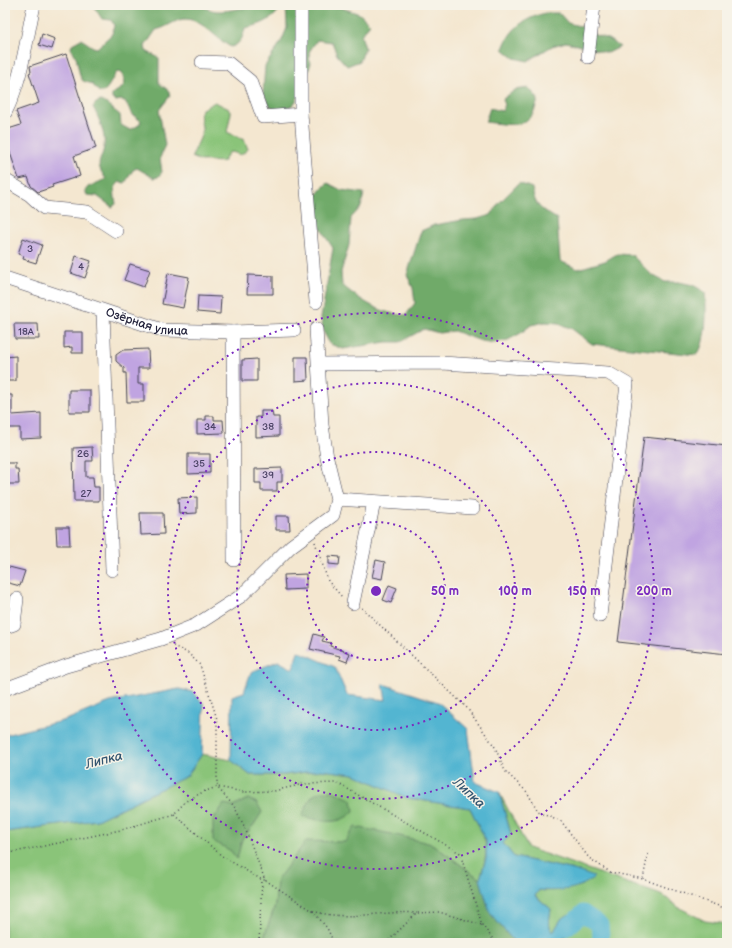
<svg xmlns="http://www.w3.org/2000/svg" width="732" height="948" viewBox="0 0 732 948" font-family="'Balsamiq Sans',sans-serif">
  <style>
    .green { fill: #8ac479; stroke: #56735a; fill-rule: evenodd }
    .forest { fill: #6faa69; stroke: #486652 }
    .water { fill: #53b5d1; stroke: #3a6c86 }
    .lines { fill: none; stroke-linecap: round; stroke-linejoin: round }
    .river { stroke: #53b5d1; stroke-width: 17 }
    .building { fill: #c0a4e1 }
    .minor-casing { stroke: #424051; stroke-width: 14 }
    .path { stroke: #424051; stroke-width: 1.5; stroke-dasharray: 1 3; stroke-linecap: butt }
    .minor { stroke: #fff; stroke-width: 13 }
    .ring { fill: none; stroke: #7b2cbf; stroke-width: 2; stroke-dasharray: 2 4 }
    .labels { text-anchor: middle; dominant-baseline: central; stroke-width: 3; stroke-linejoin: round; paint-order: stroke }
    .number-label { font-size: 10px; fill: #4a4264 }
    .street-label { font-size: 12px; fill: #22223b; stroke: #f7f3e8 }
    .water-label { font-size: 13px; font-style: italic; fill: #335570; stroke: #f7f3e8 }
    .centre { fill: #7b2cbf; stroke: #f7f3e8; stroke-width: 2 }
    .ring-label { font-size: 12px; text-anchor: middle; font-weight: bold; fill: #7b2cbf; stroke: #f7f3e8; stroke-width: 3; stroke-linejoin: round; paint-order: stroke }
  </style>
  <rect width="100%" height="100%" fill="#f7f3e8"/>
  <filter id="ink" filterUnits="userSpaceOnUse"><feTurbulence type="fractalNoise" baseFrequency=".025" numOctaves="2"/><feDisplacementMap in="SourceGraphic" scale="8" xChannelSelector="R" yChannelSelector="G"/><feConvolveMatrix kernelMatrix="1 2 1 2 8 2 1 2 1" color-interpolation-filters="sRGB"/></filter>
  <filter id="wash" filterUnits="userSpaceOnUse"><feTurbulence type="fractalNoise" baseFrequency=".012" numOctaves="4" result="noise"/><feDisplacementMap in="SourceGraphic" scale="16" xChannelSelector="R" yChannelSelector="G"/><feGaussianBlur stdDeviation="0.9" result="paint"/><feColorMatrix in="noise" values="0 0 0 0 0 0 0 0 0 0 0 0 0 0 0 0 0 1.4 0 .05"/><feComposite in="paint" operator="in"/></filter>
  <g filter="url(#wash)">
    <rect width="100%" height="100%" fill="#f4e7d0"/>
    <path class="green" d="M215,102L229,109L231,113L227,132L244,140L248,149L241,155L232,152L228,153L224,161C216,163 210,160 201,161L192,157C194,150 202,136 202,132C203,124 198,117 202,109Z
      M202,754L231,760L250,775H284L321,770L354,774L407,798L470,808C486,841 491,843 480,879L432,844L345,842L277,880L275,906L264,937V943H5V832L97,820L187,776ZM248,799L255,823L242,839L237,858L231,851L234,806Z
      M499,792L528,848L664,896L678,907L705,921L727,924V943H564V938L582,913V909L562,918L553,932C547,926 550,917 551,909L535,896L539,890L546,891L574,870L514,857L503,843L511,834Z"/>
    <path class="forest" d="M93,5C128,5 162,4 197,6C204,6 211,11 217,11C233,12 267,0 279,10C272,21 257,26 245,28C243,37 241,44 231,47C215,39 199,14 179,20C171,23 165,28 156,30L145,46L146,51L159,58V83L169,91L170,96L159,110L165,145L160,158L162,172L158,177L154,178L137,168L133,170L125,183L120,182C112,187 115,196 116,204L112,207L97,196L87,195L85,191L88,187L106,179C94,162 101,163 104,147C106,135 99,118 93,107L96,103L101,101C109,104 113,110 120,115L121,125L130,130L139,125L141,121L133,115L125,101L121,100L116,101L112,99V94L122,88L125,83L122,73L117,72C112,78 110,87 103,92H99L92,84L83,81L80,76L76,57L71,48L72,44L81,39L93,47L97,48L112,34L114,25L111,20L102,19Z
      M286,5H333L360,14L370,24L361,35L365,48L360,61L347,66L337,55L332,42L317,40L309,52L310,66L301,93L293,105L280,111L270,106L263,94L265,66L281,42L287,28Z
      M545,13H559L568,23L583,27L595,35L608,39L620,47L608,53L566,42L552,46L528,61L514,58L503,49C510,28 524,19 545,13Z
      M529,88L538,99C531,131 512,125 485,122L490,108L502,111L505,105L503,99L515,90Z
      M328,183L341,190L364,193L361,207L351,218L349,245L341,272L342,285C360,300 382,315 406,315L415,303L413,288L407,275L421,231L434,225L463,220L477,219L491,215L499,203L519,183L532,188C535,207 541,209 557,219L560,261L578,269L605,261L617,254L632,255L652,275L665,282H679L693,285L705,292C707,309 707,342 697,355L592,344L572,329L558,323L545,322L531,325L521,333L508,340L495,343L481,341L454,331L439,333L424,329L400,342H386L343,349L330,344L323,331L321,318L333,248C323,233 309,212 317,195C319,190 325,186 328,183Z
      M322,791H333L352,800L354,811C338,827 321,821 302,816L312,796Z
      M248,799L257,803L262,812L255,823L242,839L237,859L231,851L213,841V820L224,804L234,806Z
      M355,827L392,834L432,844L480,879L490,913L515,943H264V937L275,906L277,880L306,841L345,842Z"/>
    <path class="water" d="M298,651L335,667L347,695L386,700L383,684L438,702L468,729L475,782L499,792L511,834L503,843L514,857L574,870L594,877C581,890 556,892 539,890L535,896L551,909C550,917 547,926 553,932L562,918L582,908L583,913L564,938V943H515L490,913L480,879L486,858V841L470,808L407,798L354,774L321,770L284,775H250L231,760L232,696L244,692L251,672L278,661L293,669Z
      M179,689L193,692L204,704L202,754L187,776L97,820L5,832V735L66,720L110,702Z"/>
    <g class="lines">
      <path class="river" d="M566,928L583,913L600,925L601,936L600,943"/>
    </g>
    <g id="blocks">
      <path class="building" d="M42,34L55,39L52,49L39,45Z
        M66,54L96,148L74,156L80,176L52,185L53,187L38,192L31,186L28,177L19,179L5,138V130L21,125L16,111L39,103L29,73L31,72L30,66Z
        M23,238L42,245L36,263L23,259L24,256L18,254Z
        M76,256L91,261L85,278L71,273Z
        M130,264L150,270L144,287L124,280Z
        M168,273L189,277L183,308L162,304Z
        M248,275L273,276V294H247Z
        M198,296L221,297L220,314L197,312Z
        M14,324H38L39,339H15Z
        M64,332H83V353H72V347L64,348Z
        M148,349L149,368H138V384H144V402H127L126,373H124V368L116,361V355L123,350Z
        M16,356V381H8V375H5V357Z
        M295,357H307L308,380L295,381Z
        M257,359V381H242V360Z
        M69,390H90V412H69Z
        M5,395H12V415L41,413V438L20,439V428H5Z
        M261,411H272L273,417H279V436L256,437V417H261Z
        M206,416H214V420H223L224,433L197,434V420H206Z
        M644,437L727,446V654L618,642Z
        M92,447L93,461H86V477H93L94,487H99V501H74L73,448Z
        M188,454H210V473L188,474Z
        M5,463H15V469H18L19,484H5Z
        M282,468V482H277V491H261V483H255V469Z
        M197,497V513L179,514L178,498Z
        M140,513H163L164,534L141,535Z
        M276,516H289L290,530H276Z
        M56,527H69L70,545H57Z
        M329,556L340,557L339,565L329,564Z
        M376,560L385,562L382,579L372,577Z
        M5,566L25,571L20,586L5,582Z
        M306,574V589L285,590L284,575Z
        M389,585L397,588L391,603L383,600Z
        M314,634L324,637L322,641L331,643L330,646L350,653L347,662L339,659L340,656L310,649Z"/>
    </g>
  </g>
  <g filter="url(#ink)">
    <use href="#blocks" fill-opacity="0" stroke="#424051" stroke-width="1"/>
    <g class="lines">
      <defs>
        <g id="minor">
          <path d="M301,5V114L316,302"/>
          <path d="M588,57L594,5"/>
          <path d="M202,62L228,63L250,81L263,117L301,114"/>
          <path d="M5,113C22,80 26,41 34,5"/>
          <path d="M5,180L30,195L44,208L87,212L116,231"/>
          <path id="s1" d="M5,278L162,330L233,332L294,330"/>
          <path d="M103,311L112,570"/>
          <path d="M233,332L234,560"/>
          <path d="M319,364L442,363L608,373L627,384L600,616"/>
          <path d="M337,499L473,508"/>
          <path d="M353,603L374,502"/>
          <path d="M5,627L14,624L17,599"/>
          <path d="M5,689L66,666L161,639L196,625L241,596L291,546L333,515L337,499L327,458L322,425L316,329"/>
        </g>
      </defs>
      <use href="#minor" class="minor-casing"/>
      <path class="path" d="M315,542L328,581L343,598
        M362,608L467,708L495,747L505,771L527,792L538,811L561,821L589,858L610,872L643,879
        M173,646L188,653L200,665L217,719V787L244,792L274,791L303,784L337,783L460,853L482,925L496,943
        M174,814L222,856L262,880H265
        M5,854L121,830L174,814L186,801L203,792L217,787L234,806L245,828L265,880L313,911L327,928L334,943
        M648,854L643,879L727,909
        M313,911C348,922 382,910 417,913
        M259,943L262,880
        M386,943L417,913L439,912L482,925"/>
      <use href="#minor" class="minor"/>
    </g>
  </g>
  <g class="ring">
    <circle cx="376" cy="591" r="69"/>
    <circle cx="376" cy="591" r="139"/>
    <circle cx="376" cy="591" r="208"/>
    <circle cx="376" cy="591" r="278"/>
  </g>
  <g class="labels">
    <g class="number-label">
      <text x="30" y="249">3</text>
      <text x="81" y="267">4</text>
      <text x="26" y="332">18А</text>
      <text x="210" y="427">34</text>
      <text x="268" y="427">38</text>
      <text x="83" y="454">26</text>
      <text x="199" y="464">35</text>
      <text x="268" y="475">39</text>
      <text x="86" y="494">27</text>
    </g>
    <g class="street-label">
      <text stroke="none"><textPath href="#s1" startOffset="149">Озёрная улица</textPath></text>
    </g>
    <g class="water-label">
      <text transform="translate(104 760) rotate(-14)">Липка</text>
      <text transform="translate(469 793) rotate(43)">Липка</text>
    </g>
  </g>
  <circle cx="376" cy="591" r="6" class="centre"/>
  <g class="ring-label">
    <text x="445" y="595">50 m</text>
    <text x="515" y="595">100 m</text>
    <text x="584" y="595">150 m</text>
    <text x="654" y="595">200 m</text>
  </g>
  <rect width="732" height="948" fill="none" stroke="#f7f3e8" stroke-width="20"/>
</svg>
